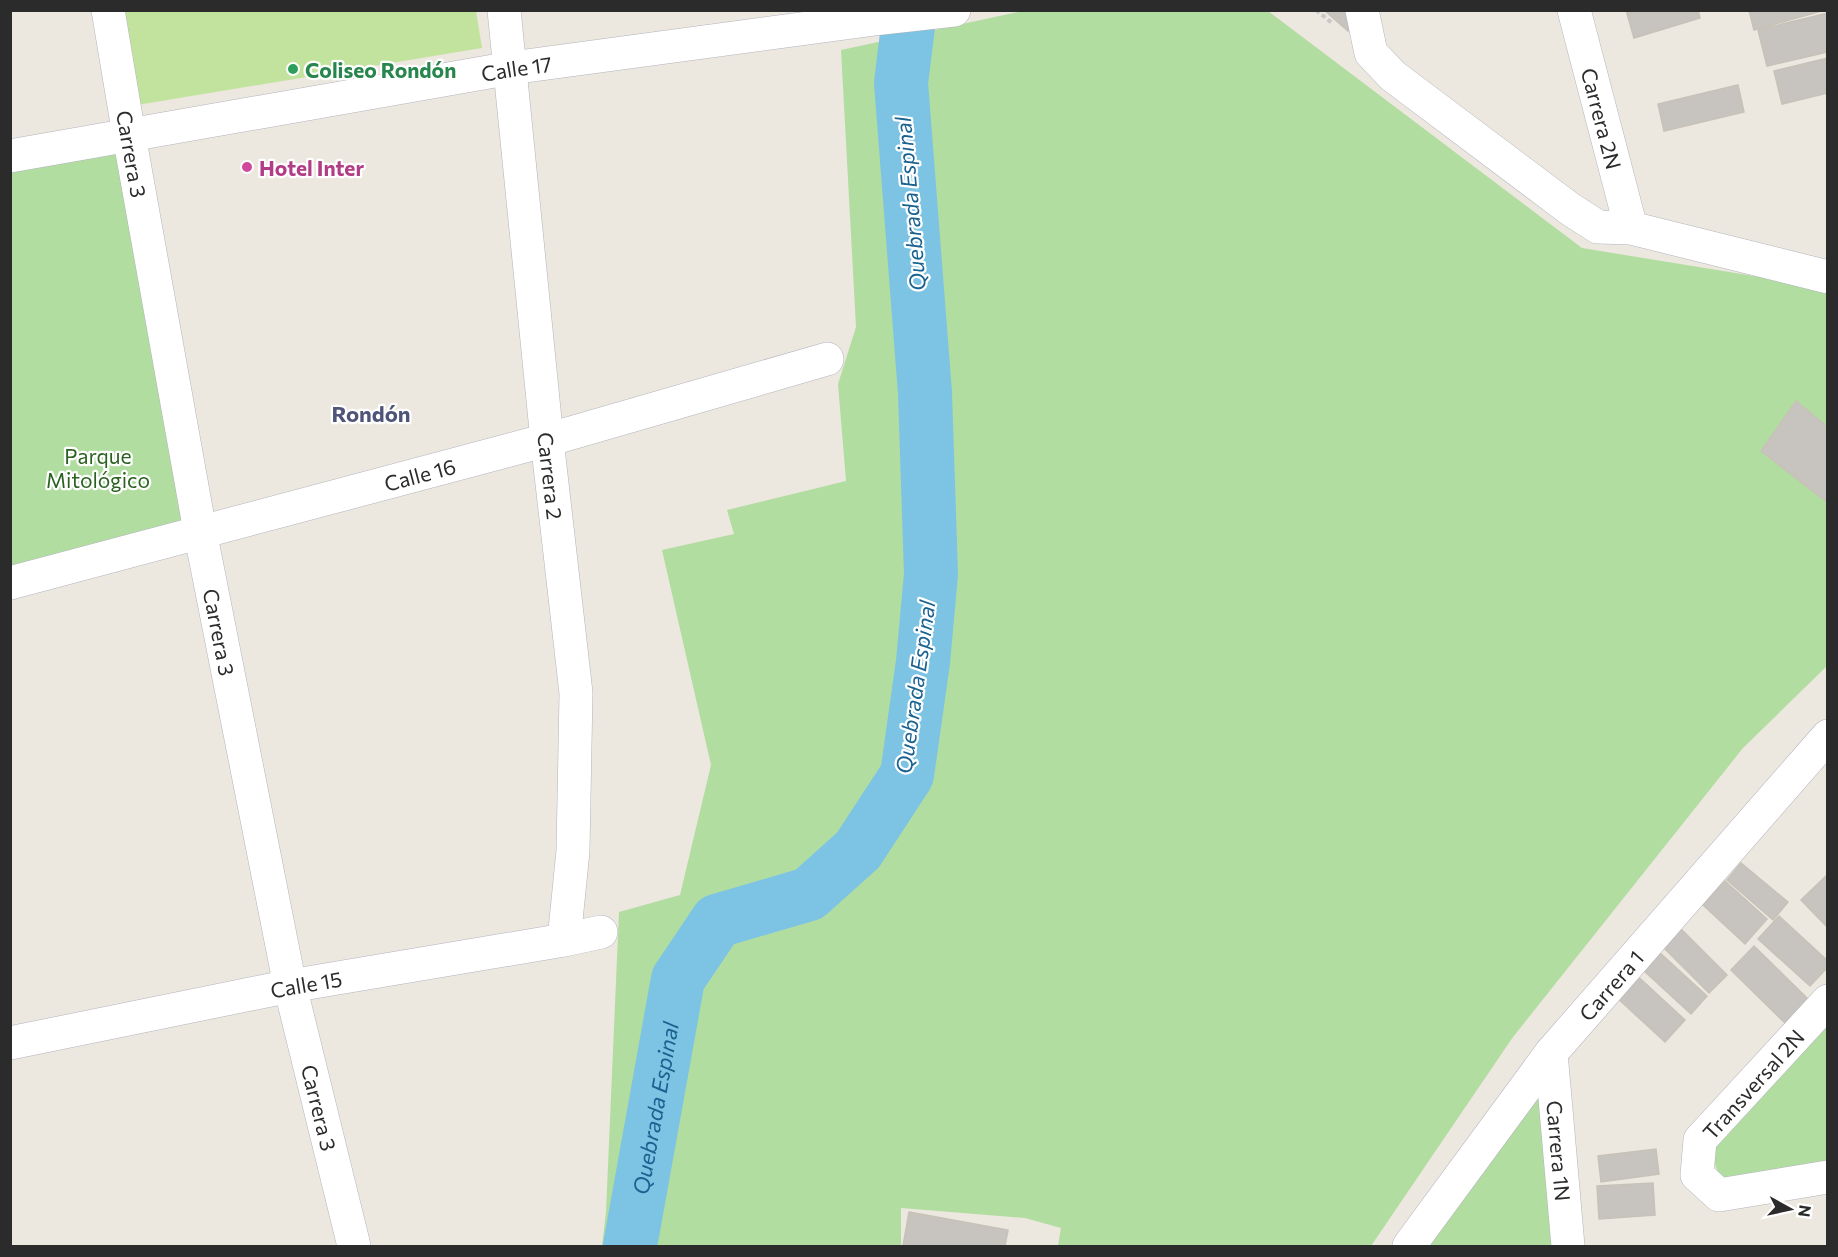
<svg xmlns="http://www.w3.org/2000/svg" width="1838" height="1257" viewBox="0 0 1838 1257" font-family="Commissioner,sans-serif">
  <style>
    .green { fill: #b2dda0 }
    .pitch { fill: #c2e39d }
    .lines { fill: none; stroke-linecap: round; stroke-linejoin: round }
    .river { stroke: #7cc3e4; stroke-width: 54 }
    .building { fill: #c7c3be; stroke: #c7c2b8; stroke-width: 1.5 }
    .minor-casing { stroke: #b2b4bd; stroke-width: 34 }
    .path { stroke: #c8c8c8; stroke-width: 4; stroke-dasharray: 4.5 3; stroke-linecap: butt }
    .minor { stroke: #fff; stroke-width: 33 }
    .leisure-dot { fill: #2e9e5b; stroke: #fff; stroke-width: 2 }
    .hotel-dot { fill: #d1479c; stroke: #fff; stroke-width: 2 }
    .labels { text-anchor: middle; dominant-baseline: central; stroke-width: 4.5; stroke-linejoin: round; paint-order: stroke }
    .street-label { font-size: 21px; fill: #2b2b2b; stroke: #fff }
    .leisure-label { font-size: 21px; font-weight: bold; fill: #27864d; stroke: #fff; text-anchor: start }
    .hotel-label { font-size: 21px; font-weight: bold; fill: #b23c85; stroke: #fff; text-anchor: start }
    .park-label { font-size: 21px; fill: #2c6221; stroke: #fff }
    .water-label { font-size: 22px; font-style: italic; fill: #1a6290; stroke: #fff }
    .neighbourhood-label { font-size: 22px; font-weight: bold; fill: #4f5578; stroke: #fff }
  </style>
  <rect width="100%" height="100%" fill="#ece7df"/>
  <path class="green" d="M1023,11H1268L1582,248L1827,288V666L1743,748L1513,1037L1371,1246H1058L1061,1228L1025,1218L901,1208V1246H602L606,1212L619,912L680,895L711,765L662,550L734,534L727,510L846,481L838,384L856,327L841,50Z
    M130,144L200,531L11,583V162Z
    M1827,1015V1165L1723,1185L1709,1149Z
    M1545,1087L1559,1246H1428Z"/>
  <path class="pitch" d="M123,11H476L482,48L137,105Z"/>
  <g class="lines">
    <path class="river" id="s1" d="M630,1246L678,979L717,921L809,894L858,850L907,775L923,662L931,574L925,393L901,83L910,10"/>
  </g>
  <path class="building" d="M1324,10H1357L1360,23L1348,31Z
    M1626,10H1698L1700,18L1634,38Z
    M1749,10H1825L1754,30Z
    M1828,13V52L1767,66L1758,30Z
    M1828,58V93L1782,104L1774,71Z
    M1738,85L1744,112L1664,131L1658,104Z
    M1796,401L1828,427V503L1761,451Z
    M1741,863L1788,902L1773,920L1727,880Z
    M1828,874V928L1801,900Z
    M1725,881L1767,919L1745,944L1703,905Z
    M1779,916L1828,961V967L1810,986L1758,939Z
    M1679,927L1727,975L1709,993L1661,945Z
    M1754,946L1808,999L1785,1023L1731,970Z
    M1659,952L1707,996L1691,1014L1643,970Z
    M1633,972L1685,1020L1665,1042L1613,994Z
    M1656,1149L1659,1174L1601,1182L1598,1156Z
    M1653,1183L1655,1215L1599,1219L1597,1186Z
    M909,1212L1008,1230L1005,1246H903Z"/>
  <g class="lines">
    <defs>
      <g id="minor">
        <path id="s2" d="M108,10L129,135L200,531L290,986L354,1246"/>
        <path id="s3" d="M504,10L547,440L576,693L573,851L564,940"/>
        <path d="M1362,10L1371,53L1393,76L1570,209L1598,227L1631,228L1828,277"/>
        <path id="s4" d="M1574,10L1631,228"/>
        <path id="s5" d="M10,156L511,68L875,19L954,10"/>
        <path id="s6" d="M10,583L547,440L827,359"/>
        <path d="M1828,1001L1700,1140L1697,1175L1719,1195L1828,1177"/>
        <path id="s7" d="M10,1043L290,986L564,940L601,932"/>
        <path id="s8" d="M1551,1053L1568,1246"/>
        <path id="s9" d="M1409,1246L1551,1053L1828,736"/>
      </g>
    </defs>
    <use href="#minor" class="minor-casing"/>
    <path class="path" d="M1316,10L1332,23"/>
    <use href="#minor" class="minor"/>
  </g>
  <circle class="leisure-dot" cx="293" cy="69" r="6"/>
  <circle class="hotel-dot" cx="247" cy="167" r="6"/>
  <g class="labels">
    <g class="street-label">
      <text stroke="none"><textPath href="#s5" startOffset="514">Calle 17</textPath></text>
      <text stroke="none"><textPath href="#s4" startOffset="112">Carrera 2N</textPath></text>
      <text stroke="none"><textPath href="#s2" startOffset="146">Carrera 3</textPath></text>
      <text stroke="none"><textPath href="#s6" startOffset="424">Calle 16</textPath></text>
      <text stroke="none"><textPath href="#s3" startOffset="468">Carrera 2</textPath></text>
      <text stroke="none"><textPath href="#s2" startOffset="632">Carrera 3</textPath></text>
      <text stroke="none"><textPath href="#s7" startOffset="302">Calle 15</textPath></text>
      <text stroke="none"><textPath href="#s9" startOffset="330">Carrera 1</textPath></text>
      <text transform="translate(1753 1084) rotate(-48)">Transversal 2N</text>
      <text stroke="none"><textPath href="#s2" startOffset="1118">Carrera 3</textPath></text>
      <text stroke="none"><textPath href="#s8" startOffset="98">Carrera 1N</textPath></text>
    </g>
    <g class="leisure-label">
      <text x="305" y="69">Coliseo Rondón</text>
    </g>
    <g class="hotel-label">
      <text x="259" y="167">Hotel Inter</text>
    </g>
    <g class="park-label">
      <text x="98" y="455">Parque<tspan x="98" dy="24">Mitológico</tspan></text>
    </g>
    <g class="water-label">
      <text transform="translate(910 204) rotate(-95)">Quebrada Espinal</text>
      <text transform="translate(915 687) rotate(-82)">Quebrada Espinal</text>
      <text stroke="none"><textPath href="#s1" startOffset="140">Quebrada Espinal</textPath></text>
    </g>
    <g class="neighbourhood-label">
      <text x="371" y="413">Rondón</text>
    </g>
  </g>
  <rect width="1838" height="1257" fill="none" stroke="#2b2b2b" stroke-width="24"/>
  <g transform="translate(1790 1209) rotate(98)" stroke="#ffffff" stroke-width="4.5" paint-order="stroke">
  <path d="M0-4.5L10 22L0 15L-10 22Z" fill="#2b2b2b"/>
  <text y="-9" font-size="16" font-weight="bold" text-anchor="middle" fill="#2b2b2b">N</text>
  </g>
</svg>
